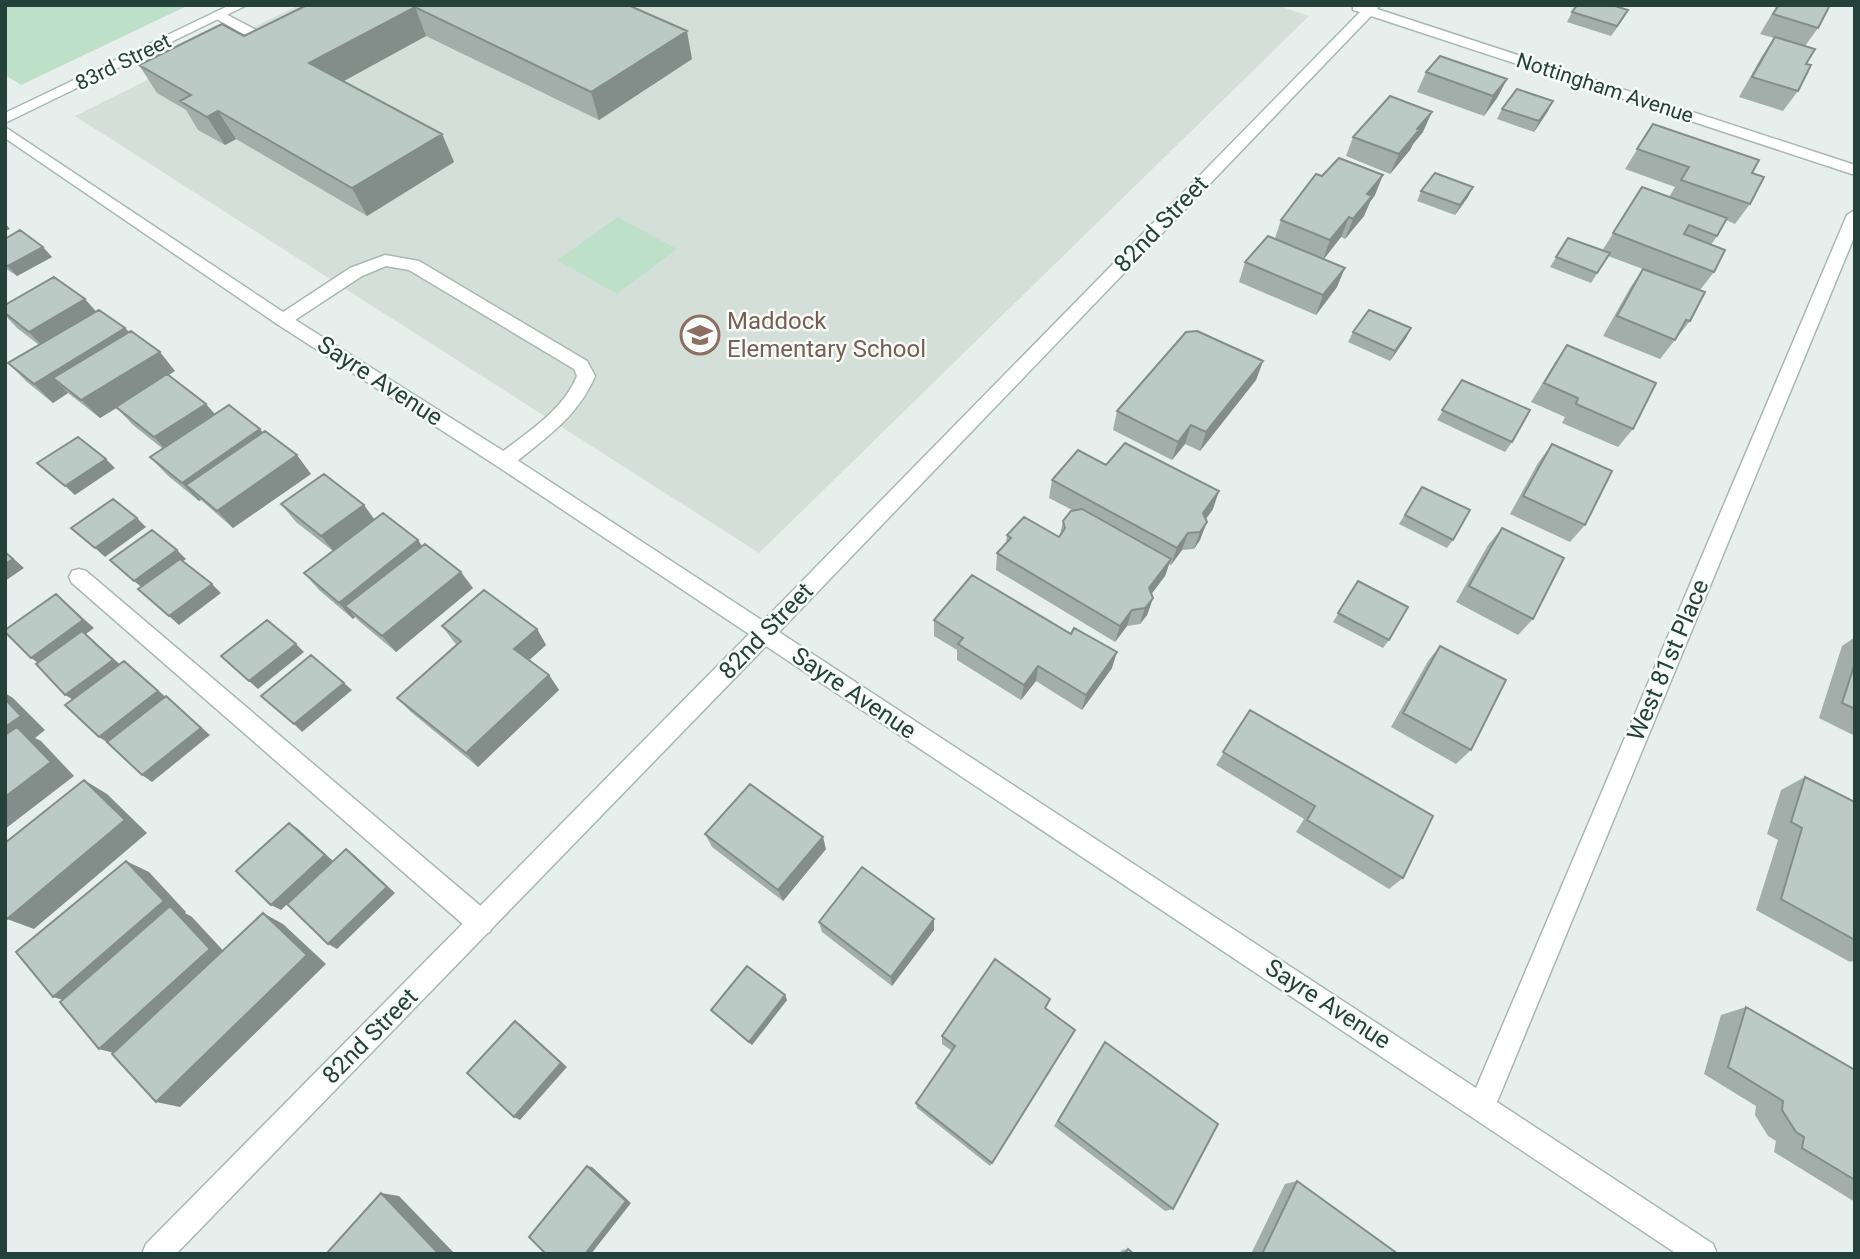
<svg xmlns="http://www.w3.org/2000/svg" width="1860" height="1259" viewBox="0 0 1860 1259" font-family="Roboto,sans-serif">
  <style>
    .built { fill: #d4dfda }
    .green { fill: #bfe0c8 }
    .lines { fill: none; stroke-linecap: round; stroke-linejoin: round }
    .service-casing { stroke: #a8b8b2; stroke-width: 3 }
    .minor-casing { stroke: #a8b8b2; stroke-width: 3 }
    .service { fill: #fff; fill-rule: evenodd }
    .minor { fill: #fff; fill-rule: evenodd }
    .wall { fill: #a1aea9 }
    .shaded-wall { fill: #838d89 }
    .building { fill: #bbcac4; stroke: #838d89; stroke-width: 2 }
    .labels { text-anchor: middle; dominant-baseline: central; stroke-width: 5; stroke-linejoin: round; paint-order: stroke }
    .far-street-label { font-size: 21px; fill: #24423a; stroke: #f7fbf9 }
    .street-label { font-size: 24px; fill: #24423a; stroke: #f7fbf9 }
    .education-label { font-size: 24px; fill: #785e54; stroke: #f7fbf9; text-anchor: start }
  </style>
  <rect width="100%" height="100%" fill="#e6efeb"/>
  <path class="built" d="M299,5H1276L1309,16L759,553L75,116Z"/>
  <path class="green" d="M5,5H189L21,85L5,75Z
    M618,217L677,249L617,294L557,260Z"/>
  <g class="lines">
    <defs>
      <path id="service" d="M220,11L271,38L276,37L283,41L276,47H266L215,18V12Z
        M385,255L419,261L587,361L595,376C578,417 544,439 511,466L504,468L497,466L495,461L497,456C527,432 562,412 577,376L574,369L409,270L386,266L362,276L289,324H277L274,320L277,316L350,268Z
        M79,569L86,571L490,914L493,923L490,932L481,935L472,932L72,583L69,577L72,571Z"/>
      <path id="minor" d="M230,5H247L5,123V113Z
        M1353,5H1380L1377,9L1855,165V175L1371,16L779,632L1476,1088L1847,215L1855,210V235L1497,1102L1713,1244L1717,1254H1677L766,646L176,1254H142L146,1244L749,634L497,466L277,324L5,138V127L289,316L511,456L763,621L1360,12L1353,10Z"/>
    </defs>
    <use href="#service" class="service-casing"/>
    <use href="#minor" class="minor-casing"/>
    <use href="#service" class="service"/>
    <use href="#minor" class="minor"/>
  </g>
  <path class="wall" d="M307,5H628L692,59L599,120L426,36L343,81L442,134L454,162L367,216L236,139L225,145L198,130L186,110L157,93L139,65L244,36Z
    M1777,5H1830L1818,28L1805,46L1806,64L1798,91L1783,111L1739,97L1762,56L1774,38L1760,34Z
    M1628,10L1611,36L1567,22L1572,12Z
    M1426,72L1507,79L1497,98L1484,116L1417,92Z
    M1502,109L1548,111L1534,132L1497,119Z
    M1653,124L1752,173L1750,204L1735,224L1726,220L1717,236L1711,245L1714,272L1700,290L1690,321L1660,359L1603,336L1630,288L1643,269L1608,256L1591,283L1550,267L1568,238L1602,251L1642,187L1669,197L1675,187L1625,169Z
    M1423,132L1413,144L1410,150L1390,174L1346,156L1353,137Z
    M1421,191L1468,197L1455,215L1417,201Z
    M1375,195L1370,202L1364,216L1345,239L1341,237L1324,259L1337,287L1316,315L1239,282L1245,262L1275,238L1281,220Z
    M5,239L52,257L17,276L5,268Z
    M5,305L96,311L125,328L175,371L168,375L215,415L263,433L311,474L233,528L201,500L199,501L167,475L150,457L163,449L133,425L117,408L100,418L68,393L53,403L27,382L8,363L39,345L17,328L5,315Z
    M1411,328L1406,338L1390,361L1348,342L1353,332Z
    M1567,345L1633,429L1618,447L1562,423L1565,417L1531,402L1554,364Z
    M1263,361L1256,380L1200,451L1185,444L1172,460L1113,430L1117,411Z
    M1462,380L1512,442L1505,452L1437,420Z
    M1552,444L1585,525L1570,542L1510,514L1538,463Z
    M1052,480L1213,509L1206,519L1200,540L1194,549L1182,550L1171,565L1169,564L1165,576L1151,594L1153,598L1147,615L1140,624L1127,626L1115,642L996,570L997,553L1006,543L1007,535L1059,537L1060,535L1063,521L1072,510L1049,498Z
    M1422,487L1453,540L1447,548L1399,524Z
    M281,504L374,520L418,540L422,546L473,588L396,652L360,622L355,617L353,619L319,590L304,573L333,551L296,522Z
    M1502,528L1533,619L1518,635L1456,602L1488,545Z
    M1358,581L1389,640L1383,648L1333,622Z
    M934,620L1112,668L1082,710L1036,681L1021,700L957,660V650L934,636Z
    M442,626L537,629L546,645L529,660L549,675L559,690L478,767L411,712L397,698L457,645L454,642Z
    M1855,637V736L1819,718L1842,646Z
    M1440,646L1471,750L1456,764L1391,727L1428,661Z
    M1250,710L1403,878L1389,889L1296,832L1304,819L1216,765Z
    M1805,777L1855,802V960L1850,962L1756,910L1778,840L1767,834L1781,790Z
    M705,834L826,849L783,901L712,847Z
    M819,922L934,930L892,986L822,932Z
    M785,995L787,1000L752,1045L711,1010Z
    M1746,1007L1855,1070V1202L1774,1152L1776,1141L1768,1136L1755,1115L1756,1106L1704,1074L1721,1015Z
    M1045,1008L1075,1030L990,1166L917,1108L916,1103L952,1051L942,1044V1036Z
    M1105,1042L1173,1209L1165,1211L1054,1126Z
    M1297,1181L1398,1254H1251L1285,1184Z
    M1128,1249L1134,1254H1119L1122,1250Z"/>
  <path class="shaded-wall" d="M415,7L426,36L324,92L309,63Z
    M1628,10L1622,20L1611,36L1617,26Z
    M687,31L692,59L599,120L591,92Z
    M1507,79L1497,98L1484,116L1493,96Z
    M1553,101L1548,111L1534,132L1539,121Z
    M218,111L236,139L225,145L207,117Z
    M1432,112L1423,132L1413,144L1410,150L1390,174L1399,154L1417,129Z
    M442,134L454,162L367,216L352,188Z
    M1383,175L1375,195L1370,202L1364,216L1345,239L1353,219L1367,194Z
    M1473,187L1468,197L1455,215L1460,205Z
    M1349,217L1341,237L1323,260L1330,240Z
    M5,223L10,229L5,231Z
    M43,247L52,257L17,276L8,266Z
    M1345,268L1337,287L1316,315L1323,295Z
    M85,299L102,318L47,351L29,332Z
    M125,328L142,348L53,378L68,393L53,403L34,384Z
    M1411,328L1406,338L1390,361L1395,351Z
    M160,352L175,371L100,418L81,400Z
    M1263,361L1256,380L1200,451L1206,432Z
    M206,404L222,422L171,456L154,437Z
    M1191,425L1185,444L1172,460L1178,442Z
    M260,429L274,447L186,485L201,500L199,501L182,483Z
    M297,455L311,474L233,528L217,511Z
    M106,459L115,468L75,495L65,486Z
    M1219,491L1213,509L1197,531L1203,513Z
    M364,505L377,523L335,553L321,536Z
    M137,518L146,527L105,557L95,548Z
    M1207,522L1200,540L1194,549L1200,532Z
    M1188,533L1182,550L1171,565L1177,548Z
    M418,540L430,558L345,606L355,617L353,619L339,603Z
    M177,550L186,559L144,589L134,581Z
    M5,551L24,568L5,581Z
    M1171,559L1165,576L1144,604L1149,588Z
    M461,572L473,588L396,652L382,636Z
    M212,584L221,593L179,625L169,616Z
    M56,594L94,628L86,634L124,668L77,702L65,695L43,666L31,658Z
    M1153,598L1147,615L1140,624L1145,608Z
    M1132,610L1127,626L1115,642L1120,626Z
    M537,629L546,645L525,664L514,649Z
    M296,644L304,652L258,689L249,681Z
    M1117,652L1112,668L1082,710L1086,695Z
    M124,661L168,699L110,744L99,737Z
    M1038,666L1036,681L1021,700L1024,685Z
    M549,675L559,690L478,767L466,753Z
    M344,683L352,690L302,732L294,724Z
    M5,693L13,698L45,730L35,738L41,741L74,776L5,829Z
    M166,696L210,735L152,782L142,775Z
    M84,780L107,794L147,833L34,929L7,919Z
    M289,823L298,829L333,861L281,910L271,905Z
    M823,837L826,849L783,901L778,890Z
    M346,849L354,855L395,893L337,949L328,944Z
    M126,861L149,872L186,912L185,913L192,917L231,959L125,1056L99,1049L79,1005L53,997Z
    M263,913L283,924L326,964L180,1107L156,1102Z
    M934,919V930L892,986L891,977Z
    M785,995L787,1000L752,1045L749,1042Z
    M515,1021L521,1025L567,1067L520,1120L514,1117Z
    M587,1166L592,1167L631,1203L591,1254H585Z
    M381,1193L399,1196L455,1254H439Z"/>
  <path class="building" d="M307,5H628L687,31L591,92L415,7L309,63L442,134L352,188L218,111L207,117L180,101L191,95L139,65L222,24L244,36Z
    M1577,5H1612L1628,10L1617,26L1572,12Z
    M1779,5H1830L1818,28L1773,14Z
    M1775,37L1815,49L1806,64L1811,65L1798,91L1752,77Z
    M1440,56L1507,79L1493,96L1426,72Z
    M1517,89L1553,101L1539,121L1502,109Z
    M1390,96L1432,112L1417,129L1419,130L1399,154L1353,137Z
    M1653,124L1759,160L1752,173L1764,177L1750,204L1681,180L1689,167L1637,149Z
    M1339,158L1383,175L1367,194L1372,196L1353,219L1349,217L1330,240L1281,220L1316,174L1322,176Z
    M1435,173L1473,187L1460,205L1421,191Z
    M1642,187L1727,218L1717,236L1689,225L1684,234L1725,250L1714,272L1613,233Z
    M20,230L43,247L8,266L5,265V239Z
    M1268,236L1345,268L1323,295L1245,262Z
    M1568,238L1610,253L1597,273L1556,257Z
    M1643,269L1705,292L1690,321L1686,320L1675,340L1617,316Z
    M54,277L85,299L29,332L5,313V305Z
    M99,310L125,328L34,384L8,363Z
    M1369,310L1411,328L1395,351L1353,332Z
    M131,331L160,352L81,400L53,378Z
    M1197,331L1263,361L1206,432L1191,425L1178,442L1117,411L1186,332Z
    M1567,345L1656,383L1633,429L1576,404L1578,398L1544,383Z
    M167,374L206,404L154,437L116,407Z
    M1462,380L1530,410L1512,442L1442,410Z
    M229,405L260,429L182,483L150,457Z
    M265,431L297,455L217,511L186,485Z
    M78,437L106,459L65,486L37,463Z
    M1125,443L1219,491L1203,513L1207,522L1200,532L1188,533L1177,548L1052,480L1078,450L1106,465Z
    M1552,444L1612,471L1585,525L1523,496Z
    M324,474L364,505L321,536L281,504Z
    M1422,487L1470,510L1453,540L1405,515Z
    M113,499L137,518L95,548L71,528Z
    M1082,509L1171,559L1149,588L1153,598L1145,608L1132,610L1120,626L997,553L1011,538L1007,535L1024,517L1059,537L1065,528L1063,521L1071,511Z
    M383,513L418,540L339,603L304,573Z
    M1502,528L1564,558L1533,619L1469,586Z
    M152,530L177,550L134,581L110,560Z
    M425,544L461,572L382,636L345,606Z
    M5,552L13,559L5,564Z
    M180,559L212,584L169,616L138,589Z
    M972,575L1071,634L1074,628L1117,652L1086,695L1038,666L1024,685L958,644L963,638L934,620Z
    M1358,581L1408,607L1389,640L1338,613Z
    M484,590L537,629L514,649L549,675L466,753L397,698L461,641L442,626Z
    M56,594L83,620L31,658L5,632V630Z
    M267,620L296,644L249,681L221,656Z
    M82,631L113,660L65,695L36,664Z
    M1440,646L1506,680L1471,750L1403,713Z
    M311,655L344,683L294,724L261,696Z
    M124,661L158,691L99,737L65,705Z
    M1855,663V709L1842,703Z
    M166,696L201,728L142,775L107,742Z
    M5,699L21,716L5,727Z
    M1250,710L1433,816L1403,878L1307,820L1315,806L1223,752Z
    M17,727L51,762L5,797V735Z
    M1805,777L1855,802V940L1781,899L1802,828L1791,822Z
    M84,780L125,820L7,919L5,916V843Z
    M750,784L823,837L778,890L705,834Z
    M289,823L325,855L271,905L236,871Z
    M346,849L387,887L328,944L287,904Z
    M126,861L164,901L53,997L16,952Z
    M862,867L934,919L891,977L819,922Z
    M170,906L210,949L99,1049L60,1002Z
    M263,913L307,955L156,1102L112,1054Z
    M995,959L1050,999L1045,1008L1075,1030L992,1163L916,1103L955,1046L942,1036Z
    M747,966L785,995L749,1042L711,1010Z
    M1746,1007L1855,1070V1180L1802,1148L1804,1137L1796,1132L1782,1110L1783,1101L1728,1067Z
    M515,1021L561,1063L514,1117L467,1073Z
    M1105,1042L1218,1124L1173,1209L1058,1121Z
    M587,1166L626,1201L585,1254H546L529,1237Z
    M1297,1181L1398,1254H1262Z
    M381,1193L439,1254H326Z
    M1128,1249L1134,1254H1125Z"/>
  <defs>
    <symbol id="school-ring" viewBox="-11 -11 22 22"><circle r="9.5" fill="#f7fbf9" stroke="#8d6e63" stroke-width="1.5"/><path d="M0-5L7-2L0 1L-7-2ZM-4 1L0 2.5L4 1V4Q0 6-4 4Z" fill="#8d6e63"/></symbol>
  </defs>
  <g fill-rule="evenodd">
    <use href="#school-ring" x="678" y="313" width="44" height="44"/>
  </g>
  <g class="labels">
    <g class="far-street-label">
      <text transform="translate(123 62) rotate(-26)">83rd Street</text>
      <text transform="translate(1605 88) rotate(18)">Nottingham Avenue</text>
    </g>
    <g class="street-label">
      <text transform="translate(1161 224) rotate(-46)">82nd Street</text>
      <text transform="translate(380 381) rotate(33)">Sayre Avenue</text>
      <text transform="translate(766 631) rotate(-46)">82nd Street</text>
      <text transform="translate(1668 660) rotate(-67)">West 81st Place</text>
      <text transform="translate(854 693) rotate(34)">Sayre Avenue</text>
      <text transform="translate(1328 1004) rotate(33)">Sayre Avenue</text>
      <text transform="translate(370 1036) rotate(-45)">82nd Street</text>
    </g>
    <g class="education-label">
      <text x="727" y="321">Maddock<tspan x="727" dy="28">Elementary School</tspan></text>
    </g>
  </g>
  <rect width="1860" height="1259" fill="none" stroke="#24423a" stroke-width="14"/>
</svg>
